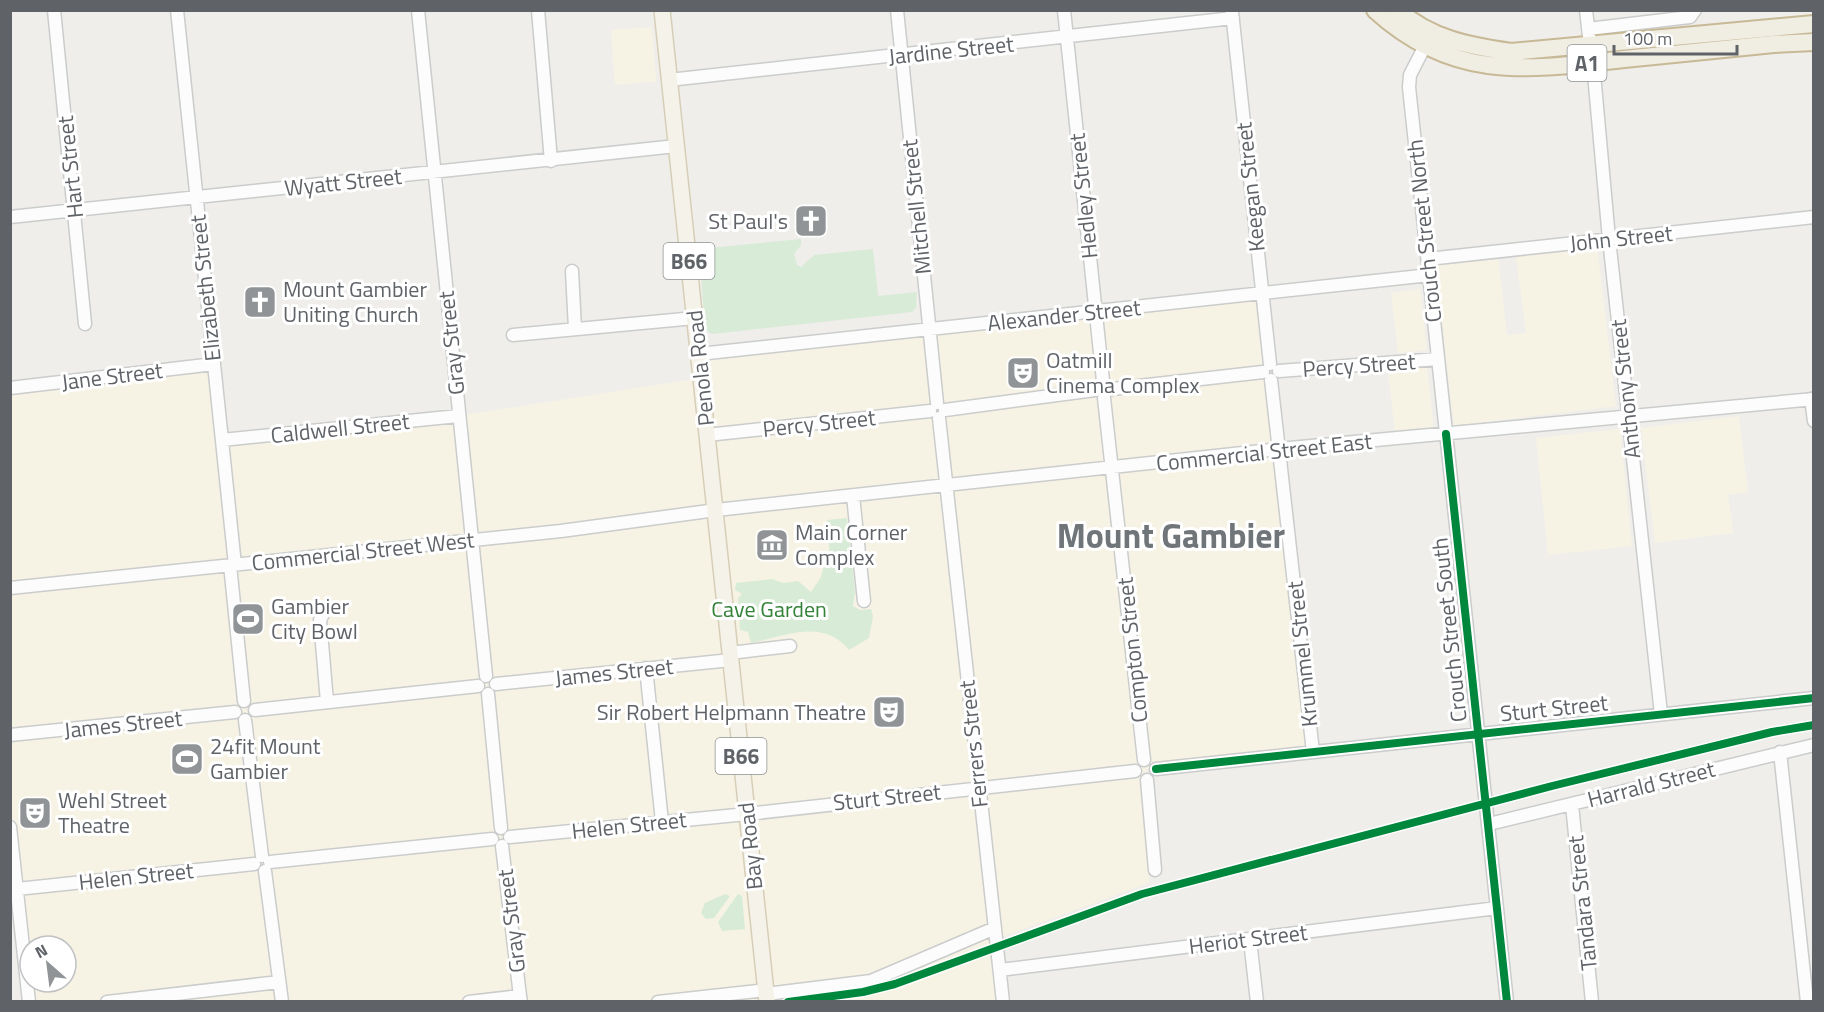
<svg xmlns="http://www.w3.org/2000/svg" width="1824" height="1012" viewBox="0 0 1824 1012" font-family="'Titillium Web',sans-serif">
  <style>
    .commercial { fill: #f7f3e4; fill-rule: evenodd }
    .green { fill: #d8ebd6 }
    .lines { fill: none; stroke-linecap: round; stroke-linejoin: round }
    .minor-casing { stroke: #cbcccc; stroke-width: 15 }
    .major-casing { stroke: #d7ceb8; stroke-width: 18 }
    .highway-casing { stroke: #c8b996; stroke-width: 20 }
    .minor { stroke: #fdfcfc; stroke-width: 12 }
    .major { stroke: #f4f2e9; stroke-width: 15 }
    .highway { stroke: #f0ede3; stroke-width: 16 }
    .cycleway-casing { stroke: #fff; stroke-width: 11 }
    .cycleway { stroke: #00873e; stroke-width: 8 }
    .labels { text-anchor: middle; dominant-baseline: central; stroke-width: 6; stroke-linejoin: round; paint-order: stroke }
    .shield { fill: #fff; stroke: #8f9295; stroke-width: 1.5 }
    .shield-label { font-size: 21px; font-weight: bold; fill: #5f6368 }
    .street-label { font-size: 22px; fill: #5f6368; stroke: #fff }
    .poi-label { font-size: 22px; fill: #5f6368; stroke: #fff; text-anchor: start }
    .park-label { font-size: 22px; fill: #348238; stroke: #fff }
    .town-label { font-size: 34px; font-weight: bold; fill: #70757a; stroke: #fff }
  </style>
  <rect width="100%" height="100%" fill="#efeeea"/>
  <path class="commercial" d="M652,27L656,81L615,85L611,30Z
    M1597,246L1616,406L1454,426L1435,265L1498,257L1507,335L1526,333L1516,256Z
    M1420,289L1427,350L1398,353L1391,293Z
    M1261,294L1313,752L1146,770L1149,883L996,939L1003,1001H29L10,827V388L214,364L222,439L458,416L701,378L699,354ZM30,946H66V982H30Z
    M1427,366L1434,429L1395,434L1388,370Z
    M1739,416L1748,492L1728,495L1733,533L1655,543L1641,428Z
    M1620,429L1632,546L1548,555L1536,438Z"/>
  <path class="green" d="M801,239V245L794,254L797,265L801,267L814,255L873,249L878,296L917,292L916,308L912,312L712,334L705,329L699,249Z
    M847,518L855,591L853,606L860,610L871,609L873,616L869,638L849,650C823,618 786,636 751,643L748,632L740,630L738,598L742,594L735,590L736,583L772,579L783,583L798,581L811,592L821,577L825,560L830,558L827,520Z
    M725,894L730,896L714,918L706,919L701,913L705,903Z
    M738,894L742,896L745,929L722,931L718,922Z"/>
  <g class="lines">
    <defs>
      <path id="minor" d="M54,10L85,324
        M177,10L235,565
        M418,10L486,676
        M538,10L551,161
        M897,10L937,403
        M1064,10L1103,381
        M1586,10L1589,36
        M1232,12L1270,364
        M1588,29L1681,18L1690,17L1695,10
        M1429,38L1410,75L1409,87L1507,1002
        M1593,63L1609,239L1661,714
        M669,80L1233,18
        M10,217L676,146
        M1428,259L1814,217
        M572,271L575,329
        M513,335L695,318
        M699,354L1430,275
        M1279,371L1438,359
        M1271,380L1313,752
        M10,388L214,364
        M1112,389L1263,372
        M1104,398L1144,760
        M1811,399L1814,421
        M945,410L1095,390
        M939,418L1003,1002
        M707,435L930,411
        M222,440L458,416
        M853,496L864,601
        M230,565L244,701
        M10,588L561,531L716,510L1279,449L1814,399
        M326,608L320,620L327,702
        M730,653L790,646
        M646,668L662,822
        M496,684L731,660
        M488,694L501,828
        M255,710L478,686
        M245,720L262,856
        M10,735L235,712
        M1780,752L1807,1002
        M1156,769L1814,698
        M1147,780L1155,870
        M1572,805L1592,1002
        M1489,824L1814,745
        M10,827L29,1002
        M510,837L747,814L1135,771
        M502,846L520,996
        M270,862L492,839
        M265,871L282,1002
        M17,889L254,864
        M1250,940L1257,1002
        M1000,970L1497,908
        M766,994L871,981L995,928
        M107,1002L279,982
        M469,1002L520,996L521,1002
        M658,1002L766,990"/>
      <path id="major" d="M662,10L767,1002"/>
      <path id="highway" d="M1375,10C1454,82 1528,70 1624,59C1674,54 1724,49 1774,44L1814,42
        M1398,10C1431,39 1469,46 1511,52L1814,24"/>
    </defs>
    <use href="#minor" class="minor-casing"/>
    <use href="#major" class="major-casing"/>
    <use href="#highway" class="highway-casing"/>
    <use href="#minor" class="minor"/>
    <use href="#major" class="major"/>
    <use href="#highway" class="highway"/>
    <defs>
      <path id="cycleway" d="M1446,434L1507,1002
        M1156,769L1814,698
        M788,1002L863,992L895,984L1142,894L1552,786L1772,732L1814,725"/>
    </defs>
    <use href="#cycleway" class="cycleway-casing"/>
    <use href="#cycleway" class="cycleway"/>
  </g>
  <defs>
    <symbol id="church-square" viewBox="-11 -11 22 22"><rect x="-9" y="-9" width="18" height="18" rx="4" fill="#919496" stroke="#fff"/><path d="M-1.2-6h2.4v3.5h3.3v2.4h-3.3V6h-2.4V-.1h-3.3v-2.4h3.3Z" fill="#fff"/></symbol>
    <symbol id="theatre-square" viewBox="-11 -11 22 22"><rect x="-9" y="-9" width="18" height="18" rx="4" fill="#919496" stroke="#fff"/><path d="M-5-5.5Q0-4 5-5.5V0Q5 5 0 6Q-5 5-5 0ZM-3.3-2.5H-1v1.5H-3.3ZM1-2.5H3.3v1.5H1ZM-2.8 1Q0 5.5 2.8 1Z" fill="#fff"/></symbol>
    <symbol id="museum-square" viewBox="-11 -11 22 22"><rect x="-9" y="-9" width="18" height="18" rx="4" fill="#919496" stroke="#fff"/><path d="M0-6L6-3V-2H-6V-3ZM-5-1h2V3h-2ZM-1-1h2V3h-2ZM3-1h2V3H3ZM-6 4H6V6H-6Z" fill="#fff"/></symbol>
    <symbol id="stadium-square" viewBox="-11 -11 22 22"><rect x="-9" y="-9" width="18" height="18" rx="4" fill="#919496" stroke="#fff"/><path d="M0-5a6.5 5 0 1 0 0 10a6.5 5 0 1 0 0-10ZM-3.5-1.8h7v3.6h-7Z" fill="#fff"/></symbol>
  </defs>
  <g fill-rule="evenodd">
    <use href="#church-square" x="792" y="202" width="38" height="38"/>
    <use href="#church-square" x="241" y="283" width="38" height="38"/>
    <use href="#theatre-square" x="1004" y="354" width="38" height="38"/>
    <use href="#museum-square" x="753" y="526" width="38" height="38"/>
    <use href="#stadium-square" x="229" y="600" width="38" height="38"/>
    <use href="#theatre-square" x="870" y="693" width="38" height="38"/>
    <use href="#stadium-square" x="168" y="740" width="38" height="38"/>
    <use href="#theatre-square" x="16" y="794" width="38" height="38"/>
  </g>
  <g class="labels">
    <g class="shield">
      <rect x="1567.5" y="45" width="39" height="36" rx="4.5"/>
      <rect x="663.5" y="243" width="51" height="36" rx="4.5"/>
      <rect x="715.5" y="738" width="51" height="36" rx="4.5"/>
    </g>
    <g class="shield-label">
      <text x="1587" y="63">A1</text>
      <text x="689" y="261">B66</text>
      <text x="741" y="756">B66</text>
    </g>
    <g class="street-label">
      <text transform="translate(951 50) rotate(-6)">Jardine Street</text>
      <text transform="translate(70 167) rotate(-96)">Hart Street</text>
      <text transform="translate(343 182) rotate(-6)">Wyatt Street</text>
      <text transform="translate(1250 187) rotate(-96)">Keegan Street</text>
      <text transform="translate(1083 196) rotate(-96)">Hedley Street</text>
      <text transform="translate(916 207) rotate(-96)">Mitchell Street</text>
      <text transform="translate(1424 231) rotate(-96)">Crouch Street North</text>
      <text transform="translate(1621 238) rotate(-6)">John Street</text>
      <text transform="translate(205 288) rotate(-96)">Elizabeth Street</text>
      <text transform="translate(1064 315) rotate(-6)">Alexander Street</text>
      <text transform="translate(451 343) rotate(-96)">Gray Street</text>
      <text transform="translate(1359 365) rotate(-4)">Percy Street</text>
      <text transform="translate(700 368) rotate(-96)">Penola Road</text>
      <text transform="translate(112 376) rotate(-7)">Jane Street</text>
      <text transform="translate(1625 389) rotate(-96)">Anthony Street</text>
      <text transform="translate(819 423) rotate(-6)">Percy Street</text>
      <text transform="translate(340 428) rotate(-6)">Caldwell Street</text>
      <text transform="translate(1264 452) rotate(-6)">Commercial Street East</text>
      <text transform="translate(363 551) rotate(-6)">Commercial Street West</text>
      <text transform="translate(1449 630) rotate(-96)">Crouch Street South</text>
      <text transform="translate(1132 650) rotate(-96)">Compton Street</text>
      <text transform="translate(1302 654) rotate(-96)">Krummel Street</text>
      <text transform="translate(614 672) rotate(-6)">James Street</text>
      <text transform="translate(1554 708) rotate(-6)">Sturt Street</text>
      <text transform="translate(123 724) rotate(-6)">James Street</text>
      <text transform="translate(973 744) rotate(-96)">Ferrers Street</text>
      <text transform="translate(1651 784) rotate(-14)">Harrald Street</text>
      <text transform="translate(887 797) rotate(-6)">Sturt Street</text>
      <text transform="translate(629 825) rotate(-6)">Helen Street</text>
      <text transform="translate(750 846) rotate(-96)">Bay Road</text>
      <text transform="translate(136 876) rotate(-6)">Helen Street</text>
      <text transform="translate(1582 903) rotate(-96)">Tandara Street</text>
      <text transform="translate(511 921) rotate(-97)">Gray Street</text>
      <text transform="translate(1248 939) rotate(-7)">Heriot Street</text>
    </g>
    <g class="poi-label">
      <text x="788" y="221" text-anchor="end">St Paul's</text>
      <text x="283" y="289">Mount Gambier<tspan x="283" dy="25">Uniting Church</tspan></text>
      <text x="1046" y="360">Oatmill<tspan x="1046" dy="25">Cinema Complex</tspan></text>
      <text x="795" y="532">Main Corner<tspan x="795" dy="25">Complex</tspan></text>
      <text x="271" y="606">Gambier<tspan x="271" dy="25">City Bowl</tspan></text>
      <text x="866" y="712" text-anchor="end">Sir Robert Helpmann Theatre</text>
      <text x="210" y="746">24fit Mount<tspan x="210" dy="25">Gambier</tspan></text>
      <text x="58" y="800">Wehl Street<tspan x="58" dy="25">Theatre</tspan></text>
    </g>
    <g class="park-label">
      <text x="769" y="609">Cave Garden</text>
    </g>
    <g class="town-label">
      <text x="1171" y="535">Mount Gambier</text>
    </g>
  </g>
  <rect width="1824" height="1012" fill="none" stroke="#5f6368" stroke-width="24"/>
  <g transform="translate(48 964) rotate(332)"><circle r="28" fill="#ffffff" stroke="#bfc1c3" stroke-width="1.5"/>
  <path d="M0-4.5L10 22L0 15L-10 22Z" fill="#919496"/>
  <text y="-9" font-size="16" font-weight="bold" text-anchor="middle" fill="#5f6368">N</text>
  </g>
  <path d="M1614 45v9h123v-9" fill="none" stroke="#5f6368" stroke-width="3"/>
  <text x="1623" y="45" font-size="18" fill="#5f6368" stroke="#ffffff" stroke-width="4.5" paint-order="stroke">100 m</text>
</svg>
